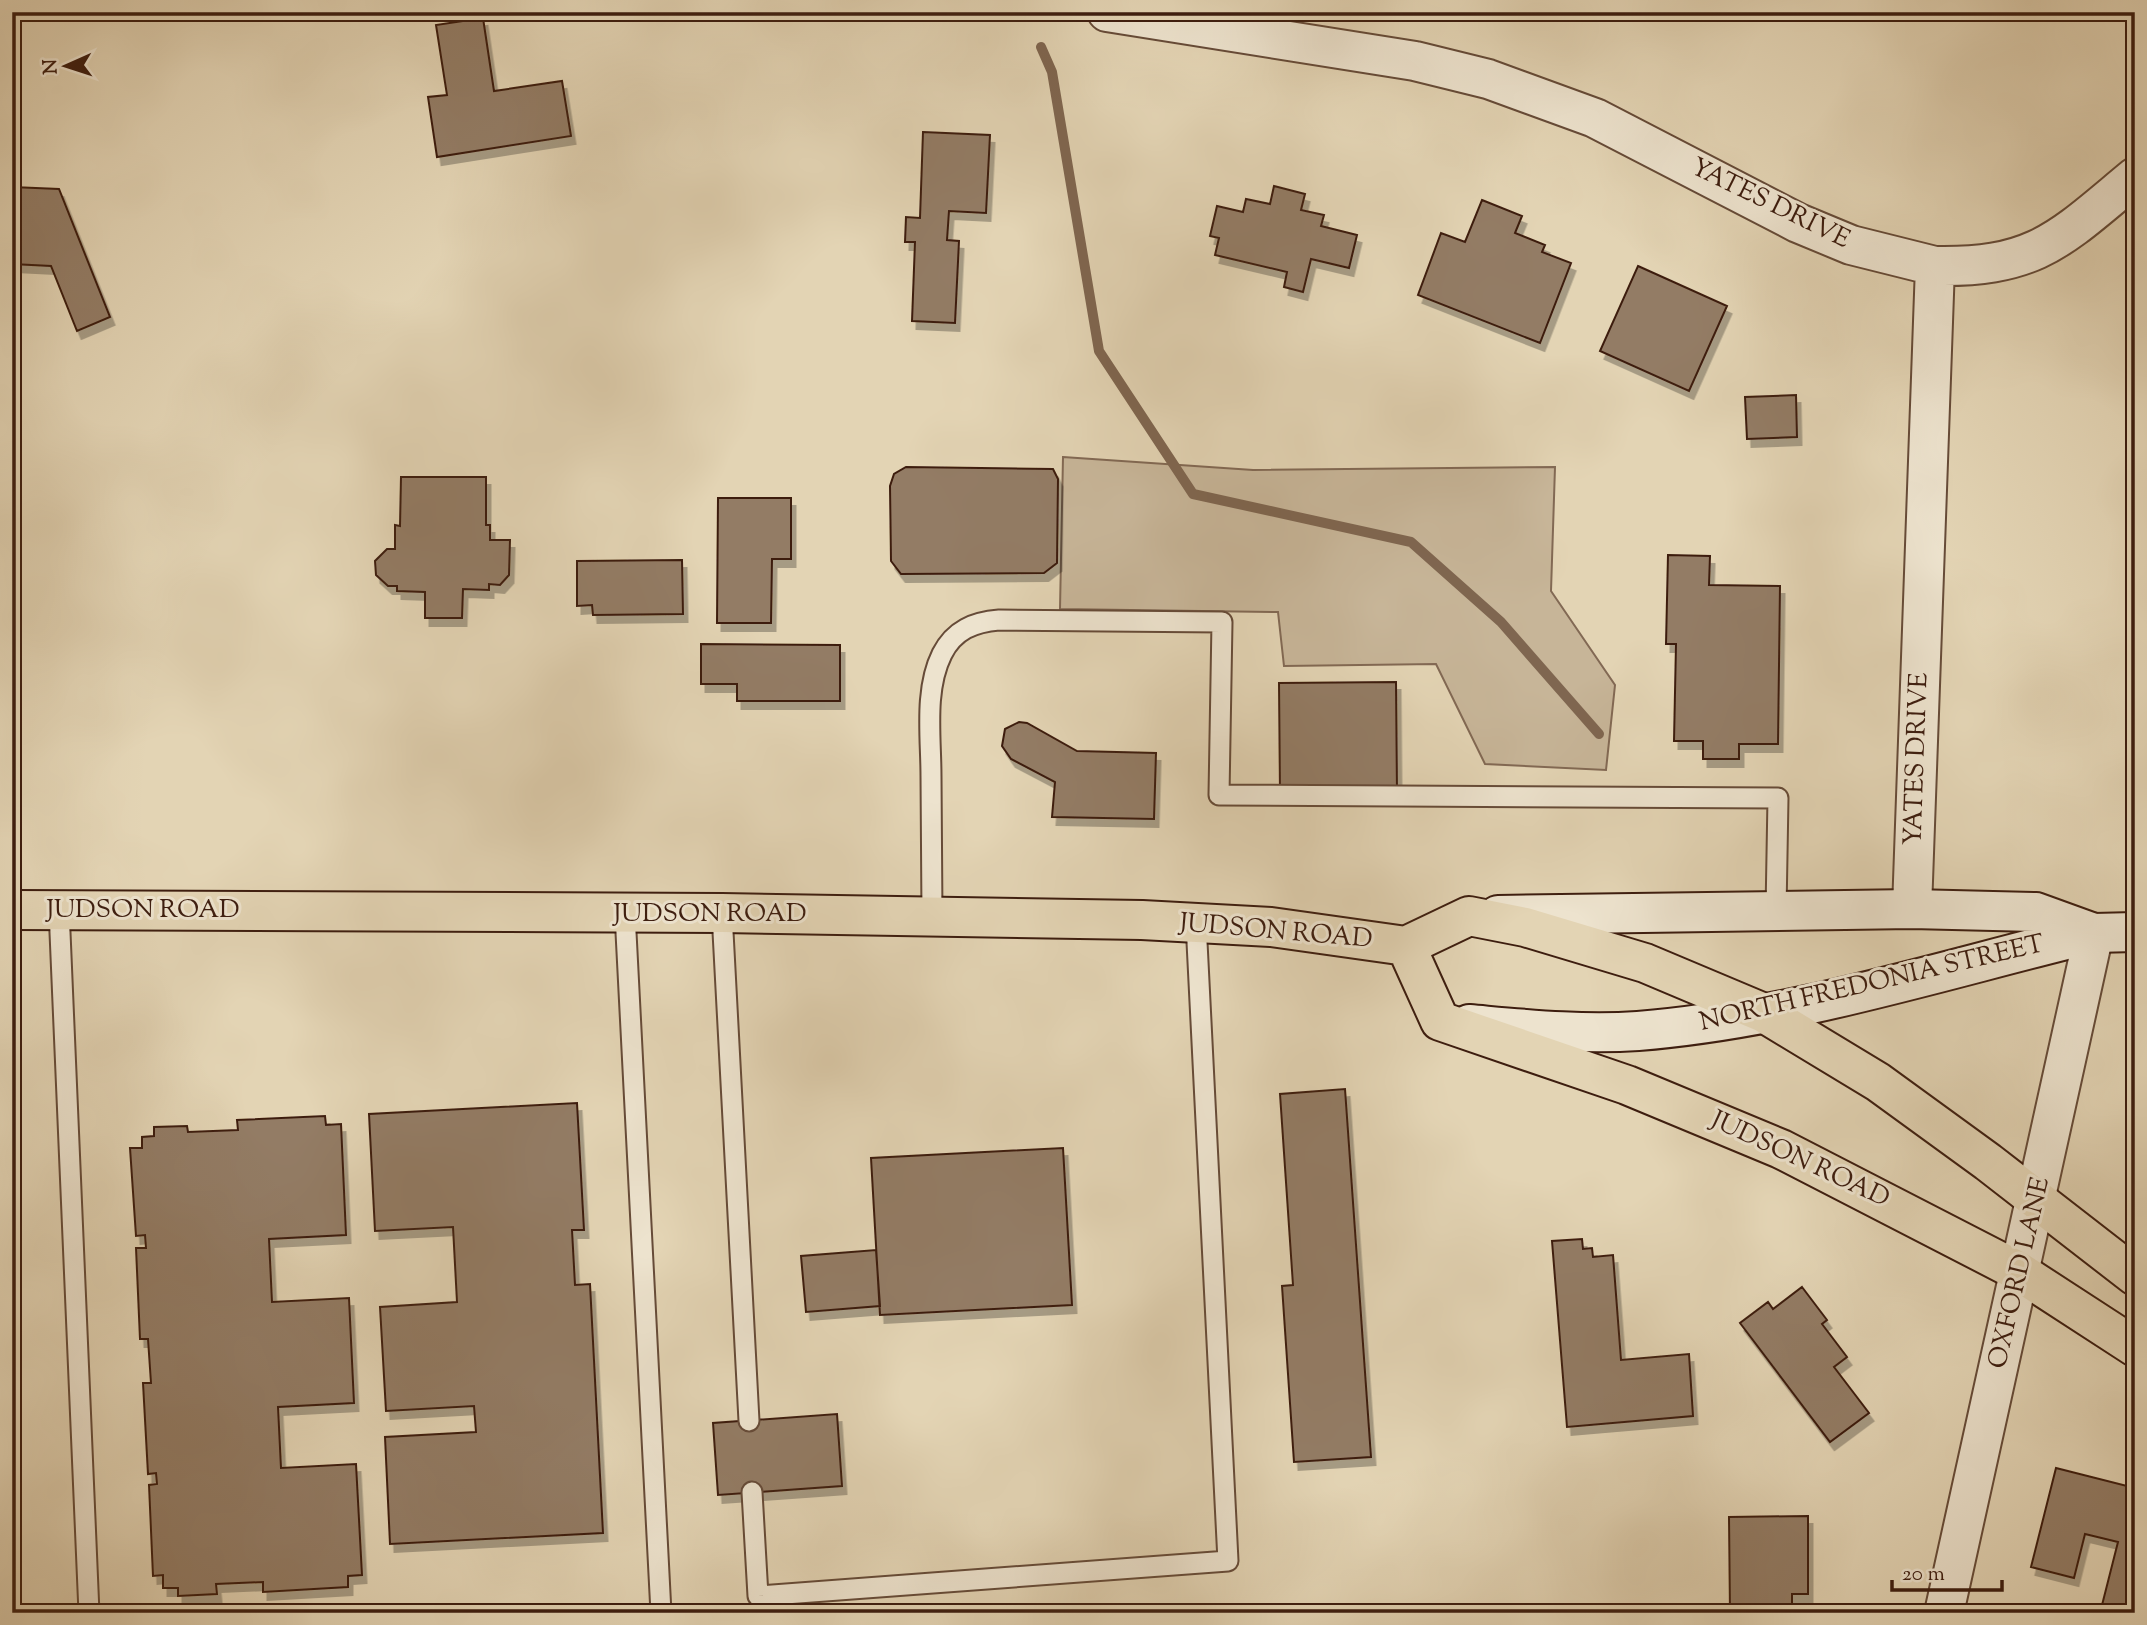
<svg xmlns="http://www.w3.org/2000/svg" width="2147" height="1625" viewBox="0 0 2147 1625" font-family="'Sorts Mill Goudy',serif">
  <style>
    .green { fill: #c7b598; stroke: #826954; stroke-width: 2 }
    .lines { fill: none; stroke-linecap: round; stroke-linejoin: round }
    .stream { stroke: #7f6650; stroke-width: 10 }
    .building { fill: #937c65; stroke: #3d1d0f; stroke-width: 2; filter: url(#shadow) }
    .lane-casing { stroke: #664b38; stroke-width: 23 }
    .street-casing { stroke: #664b38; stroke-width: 42 }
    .secondary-casing { stroke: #3d1d0f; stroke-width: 42 }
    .primary-casing { stroke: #3d1d0f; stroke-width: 42 }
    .lane { stroke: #ede3ce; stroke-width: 19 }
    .street { stroke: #ede3ce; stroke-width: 38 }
    .secondary { stroke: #ede3ce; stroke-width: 38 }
    .primary { stroke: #e3d4b4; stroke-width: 38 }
    .labels { text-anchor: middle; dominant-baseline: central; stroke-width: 6; stroke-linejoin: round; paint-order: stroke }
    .street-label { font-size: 26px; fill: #3d1d0f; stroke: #ede3ce }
  </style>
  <defs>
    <filter id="shadow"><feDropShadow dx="4.5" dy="8" stdDeviation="0" flood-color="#0004"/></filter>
  </defs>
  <rect width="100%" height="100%" fill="#e3d4b4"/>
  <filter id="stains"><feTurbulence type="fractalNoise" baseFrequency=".00286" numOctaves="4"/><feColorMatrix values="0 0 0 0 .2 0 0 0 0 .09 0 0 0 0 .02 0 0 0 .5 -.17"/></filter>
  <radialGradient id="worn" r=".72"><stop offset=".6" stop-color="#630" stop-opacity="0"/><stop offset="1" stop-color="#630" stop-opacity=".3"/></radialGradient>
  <path class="green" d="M1063,457L1253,470L1555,467L1551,591L1615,685L1606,770L1485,764L1436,664L1284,666L1278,612L1060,609Z"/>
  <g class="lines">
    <path class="stream" d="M1041,47L1052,72L1099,351L1193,494L1411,542L1501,622L1599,734"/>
  </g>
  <path class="building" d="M483,18L494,91L562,81L571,136L437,157L428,97L447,95L436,25Z
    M923,132L990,135L986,213L949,211L947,240L959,241L955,323L912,321L915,242H905L906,217L920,218Z
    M1274,186L1305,194L1301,210L1324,215L1321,226L1357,235L1349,268L1311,259L1303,292L1284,287L1287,272L1215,255L1219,238L1210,236L1217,206L1243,212L1246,199L1270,204Z
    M12,187L59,189L110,317L77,331L51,266L12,264Z
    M1482,200L1522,216L1515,233L1545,245L1542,252L1571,263L1540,343L1418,295L1441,233L1465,242Z
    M1638,266L1727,306L1689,391L1600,351Z
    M1796,395L1797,437L1747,439L1745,397Z
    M906,467L1053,469L1058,479L1057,563L1044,573L901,574L891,561L890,486L894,474Z
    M401,477H486V525H490V540H510L509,575L500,585L489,584V590L463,589L462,618H425V592L397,591V586H388L376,575L375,561L387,549H395V525L400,526Z
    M718,498H791V559H772L771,623H717Z
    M1668,555L1710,556L1709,585L1780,586L1778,744H1739V759H1703V741H1674L1676,644H1666Z
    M682,560L683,614L593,615L592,605L577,606V561Z
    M701,644L840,645V701H737V684H701Z
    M1396,682L1397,792L1280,793L1279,683Z
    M1019,722L1027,723L1077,751L1156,753L1154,819L1052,817L1055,782L1011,759L1002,746L1005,729Z
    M1345,1089L1371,1457L1294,1462L1282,1286L1293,1285L1280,1094Z
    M577,1103L584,1230H572L575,1285L590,1284L603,1533L390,1544L385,1437L476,1432L474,1406L386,1411L380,1307L457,1302L453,1227L375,1231L369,1114Z
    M325,1116L326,1125L341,1124L346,1235L269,1239L272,1302L349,1298L354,1403L278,1407L281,1468L356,1464L362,1575L348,1576V1587L263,1592V1582L216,1584L217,1594L178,1596V1588H163V1575L153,1576L149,1485L157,1484L156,1473L148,1474L143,1383H151L148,1339H140L136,1248H146L145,1235L136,1236L130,1148H142V1137L154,1136V1127L187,1126L188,1132L238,1130L237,1120Z
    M1063,1148L1072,1305L880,1315L871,1158Z
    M1582,1239L1583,1249L1592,1248L1593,1257L1613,1255L1621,1360L1689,1354L1693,1416L1567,1427L1552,1241Z
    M876,1250L880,1306L806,1312L801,1256Z
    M1802,1287L1827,1320L1822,1324L1847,1357L1834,1367L1869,1413L1830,1442L1740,1323L1768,1302L1773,1309Z
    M837,1414L842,1486L718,1495L713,1423Z
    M2056,1468L2135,1488V1613H2100L2118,1542L2085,1534L2074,1578L2031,1567Z
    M1808,1516V1594H1792V1613H1730L1729,1517Z"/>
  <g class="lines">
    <defs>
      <path id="lane" d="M59,909L89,1613
        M625,913L661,1613
        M722,913L749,1421
        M932,916C932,869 931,823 931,776C931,737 924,690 942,654C954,630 974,622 999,620L1222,622L1219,795L1778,798L1776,911
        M752,1492L758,1596L1228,1561L1196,922"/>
      <path id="street" d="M1107,12L1415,61L1488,79L1595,118L1798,223L1851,245L1935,266L1912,909
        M1935,266C2037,268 2061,238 2135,177
        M1944,1613C1993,1386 2046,1160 2094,933"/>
      <path id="secondary" d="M1498,915L1912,909L2036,912L2094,933
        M1469,1024C1526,1029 1581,1035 1638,1031C1791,1019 1945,969 2094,933L2135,932"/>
      <path id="primary" d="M12,910L722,913L1142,920L1271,927L1406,946L1469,916L1525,927L1645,963L1764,1013L1878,1082L1988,1162L2135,1276
        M1406,946L1440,1021L1627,1085L1781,1149L2018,1271L2135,1347"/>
    </defs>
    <use href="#lane" class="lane-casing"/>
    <use href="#street" class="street-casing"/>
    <use href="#secondary" class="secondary-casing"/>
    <use href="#primary" class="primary-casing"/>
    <use href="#lane" class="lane"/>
    <use href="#street" class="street"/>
    <use href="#secondary" class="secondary"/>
    <use href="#primary" class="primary"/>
  </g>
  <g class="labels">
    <g class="street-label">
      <text transform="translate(1770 204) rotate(26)">YATES DRIVE</text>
      <text transform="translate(1917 759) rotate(-88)">YATES DRIVE</text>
      <text x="143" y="910">JUDSON ROAD</text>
      <text x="710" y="914">JUDSON ROAD</text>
      <text transform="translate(1276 932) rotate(5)">JUDSON ROAD</text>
      <text transform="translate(1872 984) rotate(-13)">NORTH FREDONIA STREET</text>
      <text transform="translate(1800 1160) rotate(25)">JUDSON ROAD</text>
      <text transform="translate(2020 1273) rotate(-77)">OXFORD LANE</text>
    </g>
  </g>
  <rect width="2147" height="1625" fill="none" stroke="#e3d4b4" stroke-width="42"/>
  <rect x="14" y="14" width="2119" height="1597" fill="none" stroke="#3d1d0f" stroke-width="3.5"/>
  <rect x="21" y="21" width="2105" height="1583" fill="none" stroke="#3d1d0f" stroke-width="2"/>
  <g transform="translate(66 66) rotate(267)" stroke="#ede3ce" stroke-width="5" paint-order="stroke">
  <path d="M0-5L12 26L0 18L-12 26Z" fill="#3d1d0f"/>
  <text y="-10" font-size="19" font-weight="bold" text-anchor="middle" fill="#3d1d0f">N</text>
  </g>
  <path d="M1892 1580v10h110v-10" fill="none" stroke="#3d1d0f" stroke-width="3.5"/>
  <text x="1902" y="1580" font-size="21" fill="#3d1d0f" stroke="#ede3ce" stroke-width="5" paint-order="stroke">20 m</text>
  <rect width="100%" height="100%" filter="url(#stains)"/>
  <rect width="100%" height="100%" fill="url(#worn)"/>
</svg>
